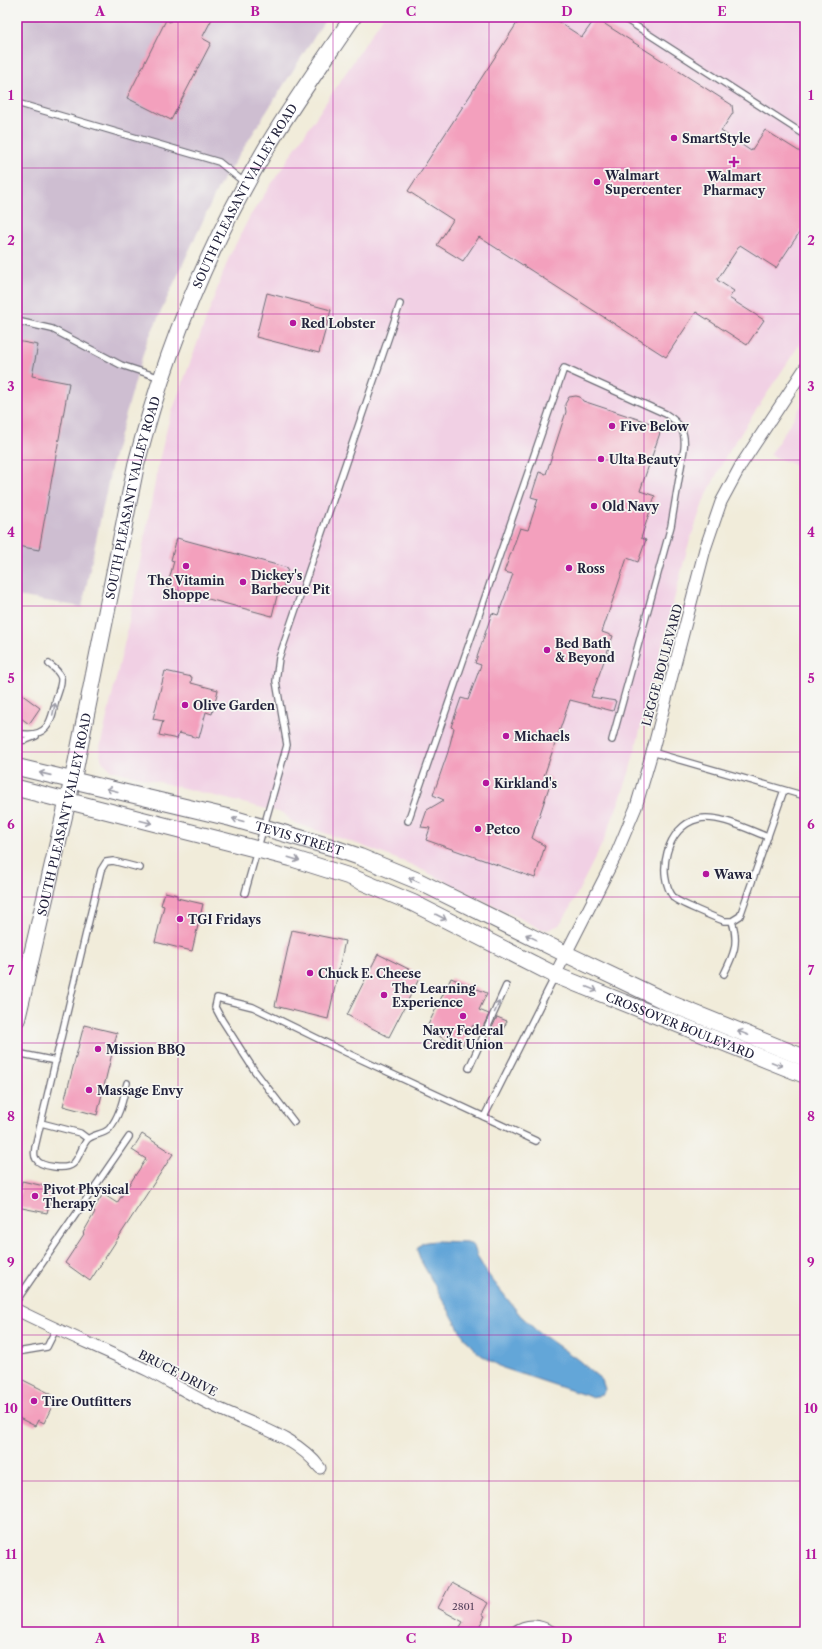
<svg xmlns="http://www.w3.org/2000/svg" width="822" height="1649" viewBox="0 0 822 1649" font-family="'Libre Caslon Text',serif">
  <style>
    .built { fill: #f1d0e4 }
    .industrial { fill: #cebed1 }
    .water { fill: #64a6d8; stroke: #43648a }
    .lines { fill: none; stroke-linecap: round; stroke-linejoin: round }
    .stream { stroke: #64a6d8; stroke-width: 4 }
    .building { fill: #f3a0bd }
    .lane-casing { stroke: #6a6973; stroke-width: 8 }
    .street-casing { stroke: #6a6973; stroke-width: 13 }
    .secondary-casing { stroke: #6a6973; stroke-width: 18 }
    .lane { stroke: #fff; stroke-width: 5.5 }
    .street { stroke: #fff; stroke-width: 11 }
    .secondary { stroke: #fff; stroke-width: 16 }
    .oneway { stroke: #9c9ca7 }
    .grid { fill: none; stroke: #b5179e; stroke-width: 1; stroke-opacity: 0.55 }
    .poi-dot { fill: #b5179e; stroke: #f6f6f2; stroke-width: 1.5 }
    .labels { text-anchor: middle; dominant-baseline: central; stroke-width: 3.5; stroke-linejoin: round; paint-order: stroke }
    .number-label { font-size: 10px; fill: #56425c }
    .poi-label { font-size: 12px; font-weight: bold; fill: #22223b; stroke: #f6f6f2; text-anchor: start }
    .street-label { font-size: 12px; fill: #22223b; stroke: #f6f6f2 }
    .neatline { fill: none; stroke: #b5179e; stroke-width: 1.5 }
    .grid-label { font-size: 13px; text-anchor: middle; font-weight: bold; fill: #b5179e }
  </style>
  <rect width="100%" height="100%" fill="#f6f6f2"/>
  <filter id="ink" filterUnits="userSpaceOnUse"><feTurbulence type="fractalNoise" baseFrequency=".025" numOctaves="2"/><feDisplacementMap in="SourceGraphic" scale="8" xChannelSelector="R" yChannelSelector="G"/><feConvolveMatrix kernelMatrix="1 2 1 2 8 2 1 2 1" color-interpolation-filters="sRGB"/></filter>
  <filter id="wash" filterUnits="userSpaceOnUse"><feTurbulence type="fractalNoise" baseFrequency=".012" numOctaves="4" result="noise"/><feDisplacementMap in="SourceGraphic" scale="16" xChannelSelector="R" yChannelSelector="G"/><feGaussianBlur stdDeviation="0.9" result="paint"/><feColorMatrix in="noise" values="0 0 0 0 0 0 0 0 0 0 0 0 0 0 0 0 0 1.4 0 .05"/><feComposite in="paint" operator="in"/></filter>
  <g filter="url(#wash)">
    <rect width="100%" height="100%" fill="#f1ecda"/>
    <path class="built" d="M383,17H805V336L726,456L704,500L688,546L629,773L621,797L604,840L568,912L559,925L548,930L541,929L412,865L360,845L295,823L290,820L283,813L111,770L102,761L100,754V747L126,636L159,461L169,420L229,257L250,216Z
      M805,400V469L770,455Z"/>
    <path class="industrial" d="M17,17H327L218,188L146,344L113,459L82,607L17,596Z"/>
    <path class="water" d="M436,1241L467,1242L473,1244L478,1258L487,1273L520,1315L537,1331L577,1359L602,1380L605,1389L602,1395L591,1397L503,1368L481,1355L472,1347L462,1334L421,1261L417,1250C420,1241 428,1242 436,1241Z"/>
    <g class="lines">
      <path class="stream" d="M17,814L18,815"/>
    </g>
    <g id="blocks">
      <path class="building" d="M172,17H213L202,38L211,43L171,120L127,98L166,20L170,22Z
        M521,17H551L582,37L592,23L600,21L732,105L733,113L721,131L751,151L765,130L805,155V224L776,268L740,245L717,280L734,291L729,298L764,320L747,345L696,312L666,357L479,237L463,261L437,245L453,220L408,191Z
        M267,293L331,310L319,353L256,337Z
        M17,341L38,345L32,376L69,383L39,550L17,546Z
        M576,396L580,397L583,401L662,427L640,491L655,496L641,538L646,540L638,562L627,558L602,632L613,636L591,697L616,701L613,711L570,700L544,776L552,778L532,838L545,846L535,878L426,840L430,828L421,827L427,810L444,800L433,795L448,752L454,728L451,727L461,698L468,700L481,665L475,663L492,613L498,615L513,574L504,572L520,528L528,530L538,499L531,497L539,472L546,474L566,412L565,404L569,397Z
        M177,538L288,568L283,589L279,588L272,616L167,588L174,561L171,560Z
        M165,671L192,677L191,683L218,690L212,714L206,712L199,738L179,733L177,739L159,735L163,721L153,719Z
        M17,691L40,708L29,724L17,715Z
        M165,892L177,895V898L203,904L192,951L155,942L164,906L161,905Z
        M292,930L345,941L328,1019L275,1006Z
        M378,954L421,975L389,1037L347,1015Z
        M451,978L487,993L479,1010L489,1014L482,1029L473,1025L461,1048L426,1029Z
        M497,1017L507,1021L500,1036L490,1032Z
        M84,1025L117,1033L97,1115L63,1106Z
        M142,1134L173,1154L90,1281L65,1263L84,1234L83,1233L95,1212L93,1210L103,1194L117,1203L146,1159L132,1150Z
        M22,1181L53,1188L47,1213L17,1207Z
        M17,1377L51,1394L49,1399L54,1402L44,1423L38,1420L35,1426L17,1417Z
        M451,1583L488,1603L482,1614L485,1616L476,1632H457L463,1622L438,1608Z"/>
    </g>
  </g>
  <g filter="url(#ink)">
    <use href="#blocks" fill-opacity="0" stroke="#6a6973" stroke-width="1"/>
    <g class="lines">
      <defs>
        <path id="lane" d="M622,17L805,135
          M17,103L219,162L245,183
          M17,321L52,329L121,365L161,378
          M17,733C47,739 51,724 56,699C58,693 62,684 61,678C59,671 54,668 49,664
          M17,741L26,740L36,736
          M652,752L805,796
          M408,821L564,368L666,414C680,423 686,431 684,449L671,526L612,740
          M768,837C749,830 718,814 698,819C667,826 655,874 674,898C677,902 716,918 724,921H732L740,916L784,790
          M245,893L287,745L276,681L279,658L400,304
          M724,974C734,954 739,943 732,921
          M17,1053L56,1061
          M469,1068L506,986
          M127,1083C123,1099 120,1116 109,1129C103,1135 92,1134 87,1140C81,1147 80,1157 73,1164C66,1170 40,1167 36,1159C33,1155 35,1151 35,1147L101,870L106,862L113,861L140,868
          M484,1117L555,976
          M294,1122L254,1070L222,1020L215,1007L217,998L253,1007L345,1052L536,1141
          M41,1123L80,1133L88,1139
          M17,1300L129,1137
          M17,1352L47,1347L56,1329"/>
        <path id="street" d="M555,975L615,857L636,807L653,749L705,549L721,502L741,465L805,368
          M17,1310C60,1332 106,1350 149,1371C174,1384 197,1399 222,1410C256,1426 297,1437 320,1468
          M515,1632C528,1623 539,1625 552,1632"/>
        <g id="secondary">
          <path id="s1" d="M17,767L231,818L331,847L360,857L418,881L566,954L669,1003L805,1058"/>
          <path id="s2" d="M17,788L291,858L351,877L413,903L555,975L805,1075"/>
          <path id="s3" d="M17,1019L75,769L136,465C164,356 206,251 263,154C290,107 323,62 353,17"/>
        </g>
      </defs>
      <use href="#lane" class="lane-casing"/>
      <use href="#street" class="street-casing"/>
      <use href="#secondary" class="secondary-casing"/>
      <use href="#lane" class="lane"/>
      <use href="#street" class="street"/>
      <use href="#secondary" class="secondary"/>
    </g>
    <defs><path id="oneway-shaft" d="M-6 0H5M1.5-3L5.5 0L1.5 3" fill="none" stroke-width="1.6" stroke-linecap="round" stroke-linejoin="round"/></defs>
    <g class="oneway">
      <use href="#oneway-shaft" transform="translate(54 709) rotate(-78)"/>
      <use href="#oneway-shaft" transform="translate(45 774) rotate(-167)"/>
      <use href="#oneway-shaft" transform="translate(112 790) rotate(-166)"/>
      <use href="#oneway-shaft" transform="translate(238 820) rotate(-165)"/>
      <use href="#oneway-shaft" transform="translate(146 822) rotate(14)"/>
      <use href="#oneway-shaft" transform="translate(294 859) rotate(17)"/>
      <use href="#oneway-shaft" transform="translate(414 880) rotate(-156)"/>
      <use href="#oneway-shaft" transform="translate(441 917) rotate(27)"/>
      <use href="#oneway-shaft" transform="translate(531 937) rotate(-154)"/>
      <use href="#oneway-shaft" transform="translate(592 989) rotate(22)"/>
      <use href="#oneway-shaft" transform="translate(497 1007) rotate(-66)"/>
      <use href="#oneway-shaft" transform="translate(743 1033) rotate(-158)"/>
      <use href="#oneway-shaft" transform="translate(777 1064) rotate(22)"/>
    </g>
  </g>
  <path class="grid" d="M178,17V1632M333,17V1632M489,17V1632M644,17V1632M17,168H805M17,314H805M17,460H805M17,606H805M17,752H805M17,897H805M17,1043H805M17,1189H805M17,1335H805M17,1481H805"/>
  <g class="poi-dot">
    <circle cx="674" cy="138" r="4"/>
    <path d="M732 156h4v4h4v4h-4v4h-4v-4h-4v-4h4z"/>
    <circle cx="597" cy="182" r="4"/>
    <circle cx="293" cy="323" r="4"/>
    <circle cx="612" cy="426" r="4"/>
    <circle cx="601" cy="459" r="4"/>
    <circle cx="594" cy="506" r="4"/>
    <circle cx="186" cy="566" r="4"/>
    <circle cx="569" cy="568" r="4"/>
    <circle cx="243" cy="582" r="4"/>
    <circle cx="547" cy="650" r="4"/>
    <circle cx="185" cy="705" r="4"/>
    <circle cx="506" cy="736" r="4"/>
    <circle cx="486" cy="783" r="4"/>
    <circle cx="478" cy="829" r="4"/>
    <circle cx="706" cy="874" r="4"/>
    <circle cx="180" cy="919" r="4"/>
    <circle cx="310" cy="973" r="4"/>
    <circle cx="384" cy="995" r="4"/>
    <circle cx="463" cy="1016" r="4"/>
    <circle cx="98" cy="1049" r="4"/>
    <circle cx="89" cy="1090" r="4"/>
    <circle cx="35" cy="1196" r="4"/>
    <circle cx="34" cy="1401" r="4"/>
  </g>
  <g class="labels">
    <g class="number-label">
      <text x="463" y="1606">2801</text>
    </g>
    <g class="poi-label">
      <text x="682" y="138">SmartStyle</text>
      <text x="605" y="175">Walmart<tspan x="605" dy="14">Supercenter</tspan></text>
      <text x="734" y="176" text-anchor="middle">Walmart<tspan x="734" dy="14">Pharmacy</tspan></text>
      <text x="301" y="323">Red Lobster</text>
      <text x="620" y="426">Five Below</text>
      <text x="609" y="459">Ulta Beauty</text>
      <text x="602" y="506">Old Navy</text>
      <text x="577" y="568">Ross</text>
      <text x="251" y="575">Dickey's<tspan x="251" dy="14">Barbecue Pit</tspan></text>
      <text x="186" y="580" text-anchor="middle">The Vitamin<tspan x="186" dy="14">Shoppe</tspan></text>
      <text x="555" y="643">Bed Bath<tspan x="555" dy="14">&amp; Beyond</tspan></text>
      <text x="193" y="705">Olive Garden</text>
      <text x="514" y="736">Michaels</text>
      <text x="494" y="783">Kirkland's</text>
      <text x="486" y="829">Petco</text>
      <text x="714" y="874">Wawa</text>
      <text x="188" y="919">TGI Fridays</text>
      <text x="318" y="973">Chuck E. Cheese</text>
      <text x="392" y="988">The Learning<tspan x="392" dy="14">Experience</tspan></text>
      <text x="463" y="1030" text-anchor="middle">Navy Federal<tspan x="463" dy="14">Credit Union</tspan></text>
      <text x="106" y="1049">Mission BBQ</text>
      <text x="97" y="1090">Massage Envy</text>
      <text x="43" y="1189">Pivot Physical<tspan x="43" dy="14">Therapy</tspan></text>
      <text x="42" y="1401">Tire Outfitters</text>
    </g>
    <g class="street-label">
      <text stroke="none"><textPath href="#s3" startOffset="858">SOUTH PLEASANT VALLEY ROAD</textPath></text>
      <text stroke="none"><textPath href="#s3" startOffset="534">SOUTH PLEASANT VALLEY ROAD</textPath></text>
      <text transform="translate(662 665) rotate(-75)">LEGGE BOULEVARD</text>
      <text stroke="none"><textPath href="#s3" startOffset="210">SOUTH PLEASANT VALLEY ROAD</textPath></text>
      <text stroke="none"><textPath href="#s1" startOffset="291">TEVIS STREET</textPath></text>
      <text stroke="none"><textPath href="#s2" startOffset="707">CROSSOVER BOULEVARD</textPath></text>
      <text transform="translate(178 1373) rotate(27)">BRUCE DRIVE</text>
    </g>
  </g>
  <rect width="822" height="1649" fill="none" stroke="#f6f6f2" stroke-width="44"/>
  <rect x="22" y="22" width="778" height="1605" class="neatline"/>
  <g class="grid-label">
    <text x="100" y="16">A</text>
    <text x="255" y="16">B</text>
    <text x="411" y="16">C</text>
    <text x="567" y="16">D</text>
    <text x="722" y="16">E</text>
    <text x="11" y="100">1</text>
    <text x="811" y="100">1</text>
    <text x="11" y="245">2</text>
    <text x="811" y="245">2</text>
    <text x="11" y="391">3</text>
    <text x="811" y="391">3</text>
    <text x="11" y="537">4</text>
    <text x="811" y="537">4</text>
    <text x="11" y="683">5</text>
    <text x="811" y="683">5</text>
    <text x="11" y="829">6</text>
    <text x="811" y="829">6</text>
    <text x="11" y="975">7</text>
    <text x="811" y="975">7</text>
    <text x="11" y="1121">8</text>
    <text x="811" y="1121">8</text>
    <text x="11" y="1267">9</text>
    <text x="811" y="1267">9</text>
    <text x="11" y="1413">10</text>
    <text x="811" y="1413">10</text>
    <text x="11" y="1559">11</text>
    <text x="811" y="1559">11</text>
    <text x="100" y="1643">A</text>
    <text x="255" y="1643">B</text>
    <text x="411" y="1643">C</text>
    <text x="567" y="1643">D</text>
    <text x="722" y="1643">E</text>
  </g>
</svg>
